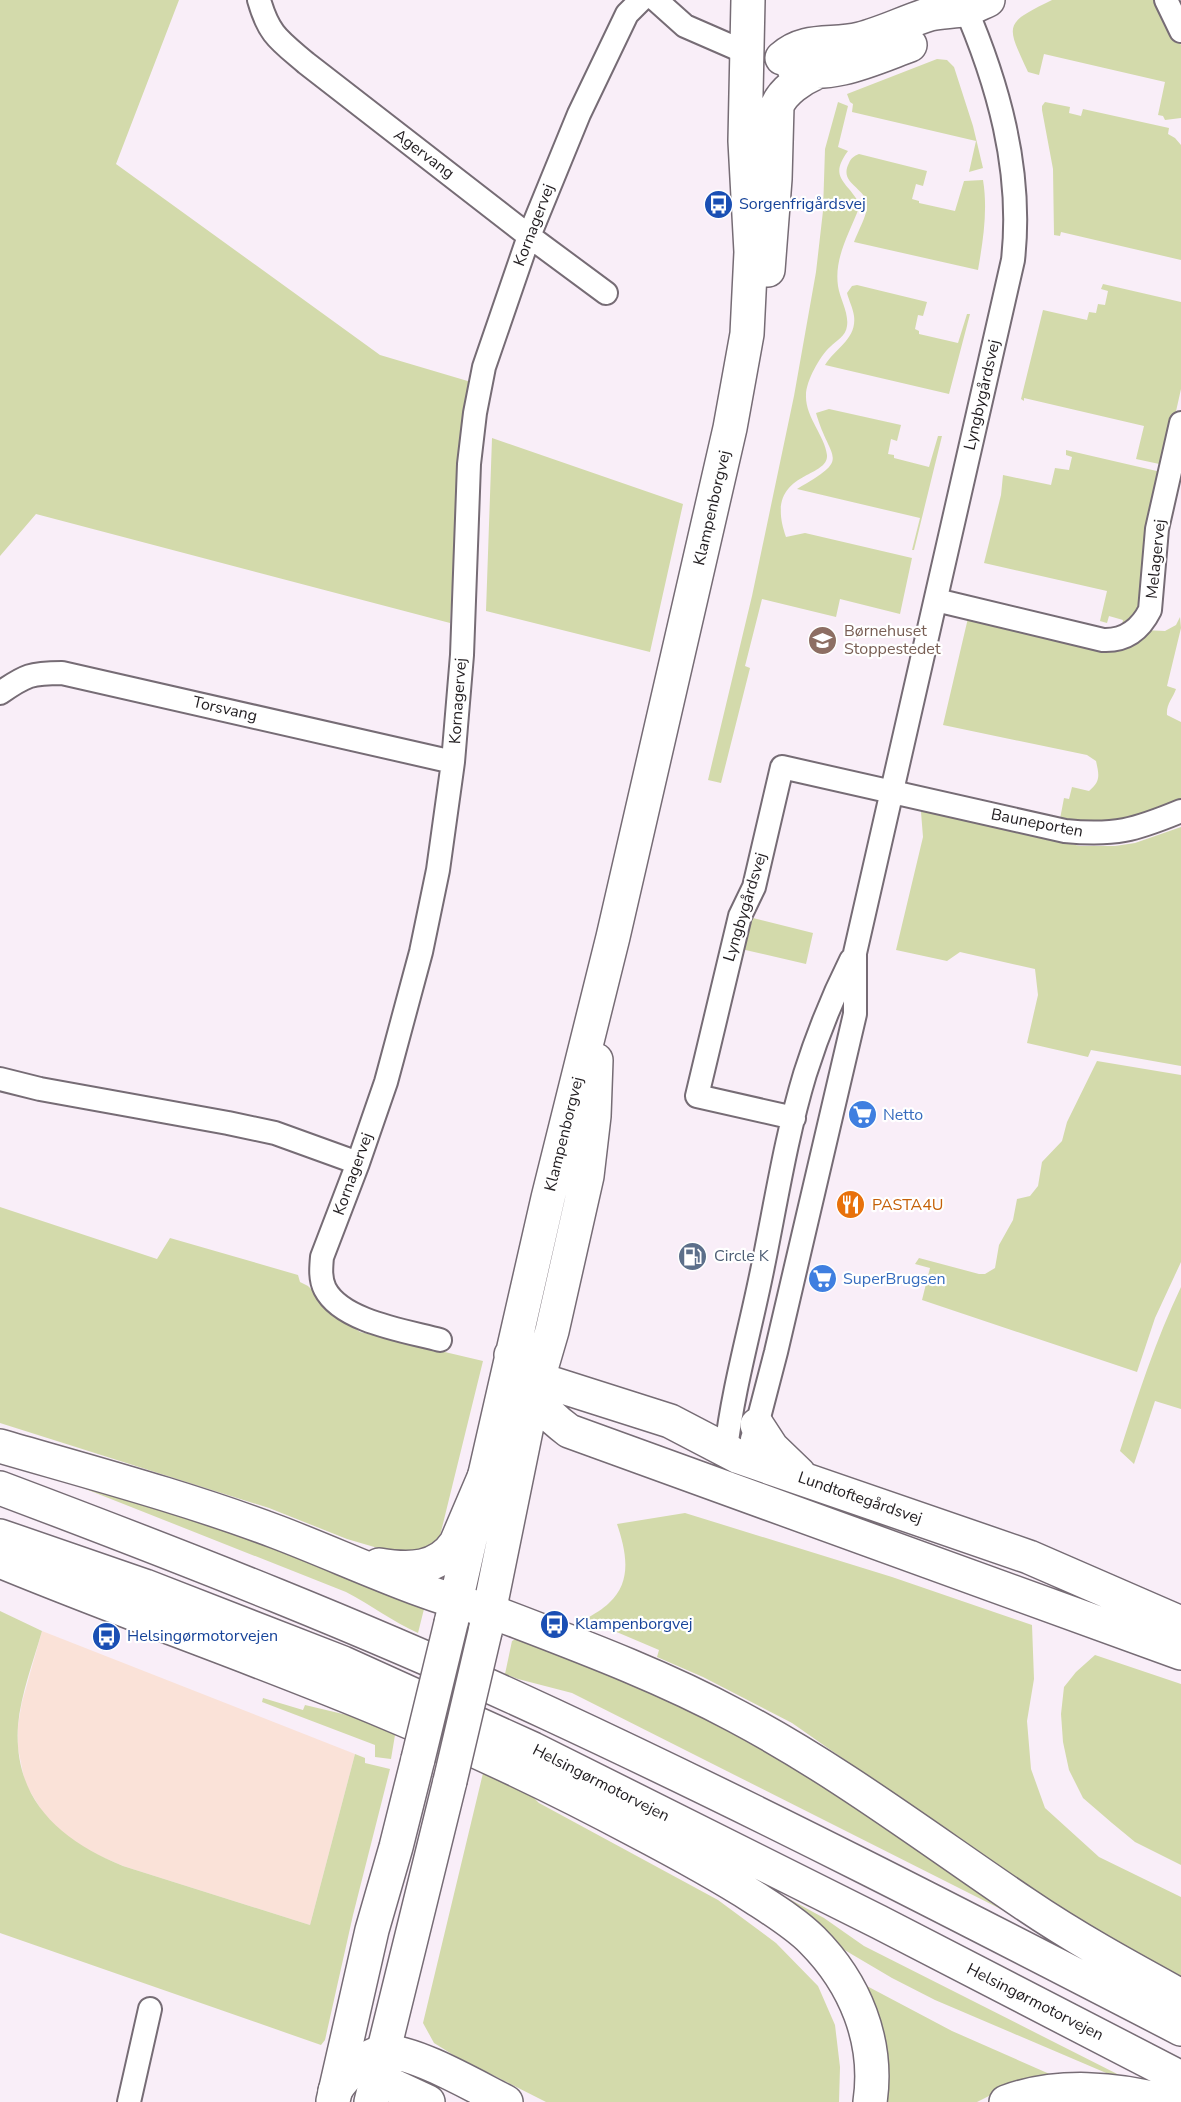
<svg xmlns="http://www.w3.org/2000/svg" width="1181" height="2102" viewBox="0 0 1181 2102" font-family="'Nunito Sans',sans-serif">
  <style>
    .industrial { fill: #fae2d8 }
    .green { fill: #d3daab }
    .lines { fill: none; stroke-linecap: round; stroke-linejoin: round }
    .street-casing { stroke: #766c75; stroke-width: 26 }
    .secondary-casing { stroke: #766c75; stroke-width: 36 }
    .highway-casing { stroke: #766c75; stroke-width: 36 }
    .street { stroke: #fff; stroke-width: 22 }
    .secondary { stroke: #fff; stroke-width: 33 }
    .highway { stroke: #fff; stroke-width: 33 }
    .secondary-bridge-casing { stroke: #766c75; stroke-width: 36; stroke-linecap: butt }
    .secondary-bridge { stroke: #fff; stroke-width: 33 }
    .labels { text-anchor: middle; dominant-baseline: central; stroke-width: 4.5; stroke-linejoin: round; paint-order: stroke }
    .street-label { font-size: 16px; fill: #211d20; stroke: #fff }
    .transit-label { font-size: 16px; fill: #164399; stroke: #fff; text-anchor: start }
    .education-label { font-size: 16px; fill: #785e54; stroke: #fff; text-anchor: start }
    .shop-label { font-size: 16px; fill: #366cbe; stroke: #fff; text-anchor: start }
    .food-label { font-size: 16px; fill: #c56008; stroke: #fff; text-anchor: start }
    .service-label { font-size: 16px; fill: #4e5e75; stroke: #fff; text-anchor: start }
  </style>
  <rect width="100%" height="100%" fill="#f9eef8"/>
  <path class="industrial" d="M42,1631L355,1754L310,1925L123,1866L100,1856L76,1843L59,1830L43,1813L25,1783L18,1748V1725L22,1702Z"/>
  <path class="green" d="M0,0H179L116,164L380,355L471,382L460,442L450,623L36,514L0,556Z
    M1052,0H1159L1165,17L1181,45V118L1165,120L1163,116L1158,115L1165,82L1044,54L1039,75L1028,72C1006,24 1003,24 1052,0Z
    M937,59L947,60L954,67L973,126L983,168L969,172L976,141L852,112L853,104L850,102L847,94Z
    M838,102L848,106L838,147L848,151C828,178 847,181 859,203V208C849,234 834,258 838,286C840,299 849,313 847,326C846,336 836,341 830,347C820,356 806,381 806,395C805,417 825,436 827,455C829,480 762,470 786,537L805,533L912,558L900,614L840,599L836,617L762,599L745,666L750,668L721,783L708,780L752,596L794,396L816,272L823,211L825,149Z
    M1045,102L1070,107L1069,113L1081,116L1083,109L1169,128L1168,134L1175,138L1181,145V260L1061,232L1060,236L1054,235L1053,169L1042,110V106Z
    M859,154L927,171L923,186L916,184L912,199L919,201V203L955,211L964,181L983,180C988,210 983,241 978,270L854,242C858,231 867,216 867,205C866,187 838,184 849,163C851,158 854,156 859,154Z
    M1103,284L1181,302V389L1164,465L1136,459L1144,426L1024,398V401L1021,399L1043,310L1087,320L1089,312L1096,313L1098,304L1105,305L1108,291L1101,289Z
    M857,285L927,302L923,316L918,315L915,329L919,331V334L958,343L967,314H970L949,394L825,365C835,348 857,339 854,316C853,308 849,301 847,293L852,286Z
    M829,409L901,425L897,441L891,439L888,454L894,455V458L929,467L938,436H942L914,550H912L920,518L797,489C853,457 830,462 816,413Z
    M492,438L683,504L650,652L486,611Z
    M1066,450L1161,472L1144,598L1132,622L1122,625L1123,620L1109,616L1107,623L1100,621L1107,591L984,563L1001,495L1003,475L1051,485L1055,468L1069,470L1072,457L1066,455Z
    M1180,617L1181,628L1167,686L1176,689C1173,698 1166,704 1167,715L1181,722V802C1159,810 1135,818 1112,822C1095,825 1077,821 1060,819L1064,798L1069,799L1072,787L1089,791C1101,781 1099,775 1096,761L1087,755L943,725L968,618L989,623L1165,631L1176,625Z
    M924,810L1080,846H1115L1135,843L1181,827V1066L1091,1050L1088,1057L1027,1043L1038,995L1035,969L960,952L947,961L896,950L923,837L921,812Z
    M749,917L813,933L806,964L741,949Z
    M1097,1061L1181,1075V1262L1155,1318L1137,1372L922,1300L930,1268L915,1264L919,1258L979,1274H985L995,1268L999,1245L1013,1220L1017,1199L1030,1196L1038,1186L1042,1162L1062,1141L1067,1122Z
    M0,1207L157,1259L170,1238L298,1275L300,1282L308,1286L340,1318L360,1332L483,1361L437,1548L405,1556L347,1539L269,1508L0,1423Z
    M1181,1287V1409L1155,1401L1134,1464L1120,1451C1138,1395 1156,1339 1181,1287Z
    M38,1473L232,1530L426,1601L418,1633C393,1622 371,1605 346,1592L78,1486Z
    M685,1513L892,1577L1032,1625L1034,1679L1027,1721L1031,1769L1045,1808L1099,1857L1181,1897V1980L1084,1927L792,1723L703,1677L657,1657L659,1650L586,1619C594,1614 603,1609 609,1603C633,1581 626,1551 617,1524Z
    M0,1611L42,1631C33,1662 21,1694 18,1725C13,1800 60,1840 123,1866L310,1925L355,1754L365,1758V1763L390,1769L353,1915L325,2040L321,2045L0,1933Z
    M521,1636L623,1679L753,1740L1056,1937L572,1693L518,1679L505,1674L512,1641Z
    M1095,1655L1181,1684V1865L1135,1842L1112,1823L1083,1798L1069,1770L1063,1742L1061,1714L1064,1687L1076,1672Z
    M263,1698L303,1710L305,1705L368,1720L396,1729L391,1759L375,1757V1745L262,1702Z
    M484,1769L530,1794L539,1803L718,1900L776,1943L818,1986L835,2025L840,2067L839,2102H546L455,2056L434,2043L423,2023Z
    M718,1860L824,1918L864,1946L1137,2084H1132L935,2000L892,1978L814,1932Z
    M865,1985L952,2031L1061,2079L993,2094L977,2102H879Z"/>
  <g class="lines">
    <defs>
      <path id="street" d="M259,0C269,35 279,40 306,63L529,236L606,293
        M656,0L685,26L747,53
        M1166,0L1181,31
        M936,600L1103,640C1125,641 1140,630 1150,610L1157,529L1181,423
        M0,693C26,675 31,673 62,673L453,762
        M0,1079L40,1089L228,1123L275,1133L358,1163
        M794,1118L697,1096L740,916L754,887L782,767L1065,831C1115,836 1135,830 1181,811
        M440,1340C407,1331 342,1322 325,1289C320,1279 321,1268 322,1257L358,1163L386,1082L421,952L438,870L453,762L462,655L469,464L475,413L484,367L529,236L579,114L627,14L641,0
        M752,1439L757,1425L776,1352L855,1014V953L1013,260C1023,170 998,82 962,0
        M726,1450C733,1388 751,1327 763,1266C776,1202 786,1137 805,1074C817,1036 833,996 851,960
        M129,2102L150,2009"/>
      <path id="secondary" d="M782,58C805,37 832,46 860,39C884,33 907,21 930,14C942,11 955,12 967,9C974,7 981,3 988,0
        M793,67C827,81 877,57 910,45
        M768,270L775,179L777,106C783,91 801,79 815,73
        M511,1355C519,1386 544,1412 569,1431L1181,1653
        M511,1387C520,1382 527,1378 538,1379L670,1421L739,1457L1029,1557L1181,1623
        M757,1425L772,1448L799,1474
        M451,1623L548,1198L613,937L730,428L747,334L751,252L745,141L748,0
        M485,1632L533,1396L552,1331L587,1176L594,1116L596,1060
        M333,2101L372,1930L396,1847L418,1759
        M371,2102L450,1781"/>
      <path id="highway" d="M0,1446C93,1473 187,1498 277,1532C348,1559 416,1593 490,1611C573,1643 658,1674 736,1716C838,1770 930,1840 1025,1904C1075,1938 1128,1967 1181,1996
        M0,1488C186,1558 370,1630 550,1714C763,1813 972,1921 1181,2029
        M0,1536L145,1586L343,1663L533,1749L879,1922L1181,2078
        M0,1561C128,1614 260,1659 388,1713C472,1748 553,1786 633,1829C675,1851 716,1873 755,1898C775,1911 796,1924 812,1940C855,1983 879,2041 870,2102
        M379,1565C409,1570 438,1570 456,1543L485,1475
        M361,2064L370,2075L428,2102
        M335,2091C343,2077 367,2053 385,2052C413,2050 478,2088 506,2102
        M1006,2102C1057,2083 1117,2088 1168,2102"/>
    </defs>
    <use href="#street" class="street-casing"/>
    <use href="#secondary" class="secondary-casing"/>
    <use href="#highway" class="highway-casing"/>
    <use href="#street" class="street"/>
    <use href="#secondary" class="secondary"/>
    <use href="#highway" class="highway"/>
    <defs>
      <path id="secondary-bridge" d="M418,1759L451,1623
        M450,1781L485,1632"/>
    </defs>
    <use href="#secondary-bridge" class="secondary-bridge-casing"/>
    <use href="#secondary-bridge" class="secondary-bridge"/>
  </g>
  <defs>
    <symbol id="bus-disc" viewBox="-11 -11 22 22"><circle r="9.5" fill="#1a4fb4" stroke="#fff"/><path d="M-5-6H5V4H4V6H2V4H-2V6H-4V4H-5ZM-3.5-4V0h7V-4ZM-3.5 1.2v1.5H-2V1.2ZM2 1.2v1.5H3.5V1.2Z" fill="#fff"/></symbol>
    <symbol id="school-disc" viewBox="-11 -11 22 22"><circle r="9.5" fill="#8d6e63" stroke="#fff"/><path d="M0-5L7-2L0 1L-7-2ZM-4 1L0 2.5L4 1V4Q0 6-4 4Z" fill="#fff"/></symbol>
    <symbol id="supermarket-disc" viewBox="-11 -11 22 22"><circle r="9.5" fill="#3f7fe0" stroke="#fff"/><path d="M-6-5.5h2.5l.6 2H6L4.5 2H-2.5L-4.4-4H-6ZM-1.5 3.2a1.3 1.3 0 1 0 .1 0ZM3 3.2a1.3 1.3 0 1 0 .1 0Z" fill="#fff"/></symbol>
    <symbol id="restaurant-disc" viewBox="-11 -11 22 22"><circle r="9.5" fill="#e8710a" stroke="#fff"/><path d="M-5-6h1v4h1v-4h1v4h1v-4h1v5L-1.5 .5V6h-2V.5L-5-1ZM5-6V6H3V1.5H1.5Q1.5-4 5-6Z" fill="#fff"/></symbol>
    <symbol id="fuel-disc" viewBox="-11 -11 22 22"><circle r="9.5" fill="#5c6f8a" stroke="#fff"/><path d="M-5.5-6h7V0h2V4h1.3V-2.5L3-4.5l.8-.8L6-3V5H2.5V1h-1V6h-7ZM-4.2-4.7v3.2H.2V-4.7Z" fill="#fff"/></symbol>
  </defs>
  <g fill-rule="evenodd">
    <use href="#bus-disc" x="702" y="188" width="33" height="33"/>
    <use href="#school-disc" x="806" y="624" width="33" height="33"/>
    <use href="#supermarket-disc" x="846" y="1098" width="33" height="33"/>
    <use href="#restaurant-disc" x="834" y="1188" width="33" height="33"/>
    <use href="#fuel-disc" x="676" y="1240" width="33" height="33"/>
    <use href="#supermarket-disc" x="806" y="1262" width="33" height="33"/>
    <use href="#bus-disc" x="538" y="1608" width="33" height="33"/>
    <use href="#bus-disc" x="90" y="1620" width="33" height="33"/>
  </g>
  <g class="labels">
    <g class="street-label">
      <text transform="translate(424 154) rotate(37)">Agervang</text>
      <text transform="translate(534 225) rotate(-69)">Kornagervej</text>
      <text transform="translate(982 395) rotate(-77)">Lyngbygårdsvej</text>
      <text transform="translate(712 508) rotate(-77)">Klampenborgvej</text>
      <text transform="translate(1156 559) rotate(-84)">Melagervej</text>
      <text transform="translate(458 701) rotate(-86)">Kornagervej</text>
      <text transform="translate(225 709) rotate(13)">Torsvang</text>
      <text transform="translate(1037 823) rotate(11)">Bauneporten</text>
      <text transform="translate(745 907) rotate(-73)">Lyngbygårdsvej</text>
      <text transform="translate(564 1134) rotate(-76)">Klampenborgvej</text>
      <text transform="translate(353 1174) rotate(-70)">Kornagervej</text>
      <text transform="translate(860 1498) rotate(19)">Lundtoftegårdsvej</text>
      <text transform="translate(601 1783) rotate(27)">Helsingørmotorvejen</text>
      <text transform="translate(1035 2002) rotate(27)">Helsingørmotorvejen</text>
    </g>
    <g class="transit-label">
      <text x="739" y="204">Sorgenfrigårdsvej</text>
      <text x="575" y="1624">Klampenborgvej</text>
      <text x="127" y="1636">Helsingørmotorvejen</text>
    </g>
    <g class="education-label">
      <text x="844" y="631">Børnehuset<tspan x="844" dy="18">Stoppestedet</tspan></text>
    </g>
    <g class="shop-label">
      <text x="883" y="1115">Netto</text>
      <text x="843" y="1279">SuperBrugsen</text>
    </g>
    <g class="food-label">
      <text x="872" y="1205">PASTA4U</text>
    </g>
    <g class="service-label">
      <text x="714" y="1256">Circle K</text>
    </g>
  </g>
</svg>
